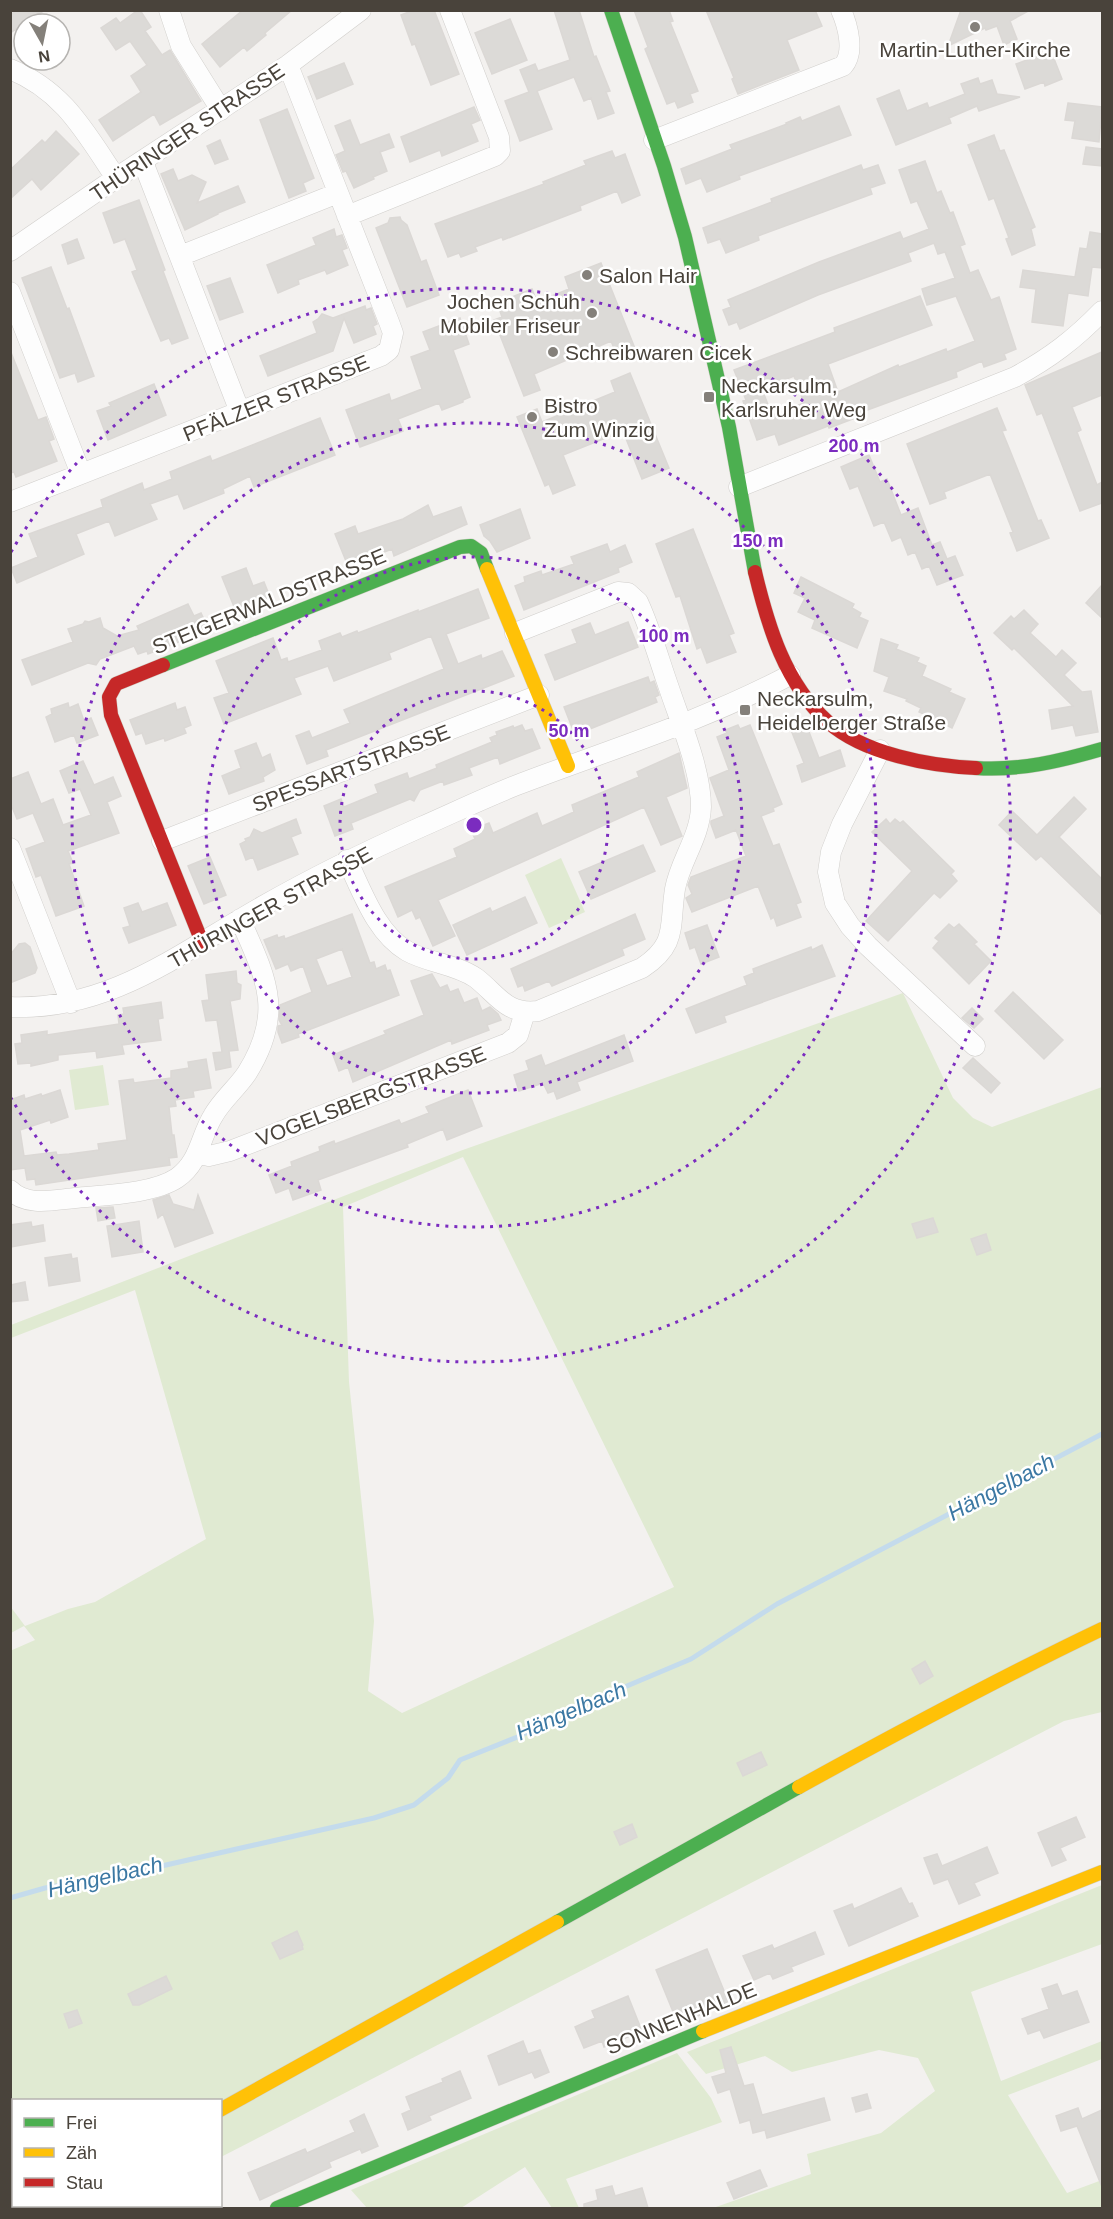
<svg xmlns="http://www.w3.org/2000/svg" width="1113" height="2219" viewBox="0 0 1113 2219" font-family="Arial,sans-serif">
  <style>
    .green { fill: #e0ead2; fill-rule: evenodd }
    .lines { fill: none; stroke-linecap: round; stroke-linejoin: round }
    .stream { stroke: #c4dbec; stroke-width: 5 }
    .building { fill: #dcdad7; stroke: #dbd8d5; stroke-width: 1.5; fill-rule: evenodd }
    .street-casing { stroke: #d1cfcc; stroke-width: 21 }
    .fast-casing { stroke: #d1cec6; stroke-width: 15 }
    .slow-casing { stroke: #d1cec6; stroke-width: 15 }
    .jam-casing { stroke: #d1cec6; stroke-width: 15 }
    .street { stroke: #fdfdfd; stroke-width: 20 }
    .fast { stroke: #4caf50; stroke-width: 14 }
    .slow { stroke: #ffc107; stroke-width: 14 }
    .jam { stroke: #c62828; stroke-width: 14 }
    .ring { fill: none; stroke: #7b2cbf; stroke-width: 3; stroke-dasharray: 3 6 }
    .poi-dot { fill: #84807a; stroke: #fff; stroke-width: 2 }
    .labels { text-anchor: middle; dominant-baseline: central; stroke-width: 5; stroke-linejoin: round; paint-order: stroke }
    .poi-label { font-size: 21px; fill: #49433b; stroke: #fff; text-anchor: start }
    .street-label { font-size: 21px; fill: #49433b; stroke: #fff }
    .water-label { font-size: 22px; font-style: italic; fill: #3b78a3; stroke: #fff }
    .centre { fill: #7b2cbf; stroke: #fff; stroke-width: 3 }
    .ring-label { font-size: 18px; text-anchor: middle; font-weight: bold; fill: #7b2cbf; stroke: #fff; stroke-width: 5; stroke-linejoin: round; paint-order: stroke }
  </style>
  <rect width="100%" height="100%" fill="#f3f1ef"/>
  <path class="green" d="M561,858L585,912L549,928L525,875Z
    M903,993L953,1098L973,1118L992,1127L1102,1087V1712L1064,1721L221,2157L220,2100H14V2206H130L125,2208H11L10,1651L35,1640L24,1626L11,1633L10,1606L25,1626L68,1609L95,1602L206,1539L135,1290L11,1338V1325L460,1151ZM463,1157L674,1587L402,1713L368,1691L374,1621L349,1382L343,1207Z
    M103,1065L109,1105L75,1110L69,1070Z
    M1102,1885V1944L971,1992L1001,2081L1102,2041V2059L1008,2095L1067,2193L1102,2180V2208H713L811,2174L807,2154L881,2133L935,2091L918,2058L879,2050L792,2072L765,2056L706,2074L687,2052Z
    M677,2053L711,2098L722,2122L566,2179L579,2208H552L525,2167L461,2208H367L351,2190Z"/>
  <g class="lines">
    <path class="stream" d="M10,1898L45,1888L135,1872L374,1818L414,1805L448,1778L460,1760L520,1736L558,1715L691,1659L777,1604L1102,1434"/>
  </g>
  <path class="building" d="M17,10H45L10,33V15Z
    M138,10H140L151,27L145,31L162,55L170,50L201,101L160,125L154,114L113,141L99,120L141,92L131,76L147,65L130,41L116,50L101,28L116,18L120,23Z
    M243,10H292L265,33L266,35L247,51L244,47L220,67L202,44Z
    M414,10H434L459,74L431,85L415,44L412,45L401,15Z
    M554,10H579L594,57L596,56L610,91L606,92L614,113L598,119L591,98L584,101L574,77L537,91L552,129L520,141L505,101L529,92L520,70L535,64L538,71L570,60Z
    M634,10H669L673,21L670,22L698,91L690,94L693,102L678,108L675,101L667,104L645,49L648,47Z
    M706,10H815L822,26L787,40L799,70L738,94L732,79L734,78Z
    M961,10H1030L1010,21L1017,39L1004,45L997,26L986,30L985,28L948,46Z
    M510,19L527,60L492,74L475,33Z
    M1051,51L1062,79L1045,86L1044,82L1025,89L1016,64Z
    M344,63L353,84L317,99L308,77Z
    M978,78L980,84L992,80L997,94L1020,97L979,111L977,106L949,118L951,123L896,145L877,99L899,90L907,111L927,103L929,108L965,94L961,84Z
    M1068,103L1102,107L1099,142L1072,138L1075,121L1065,120Z
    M839,106L851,135L739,176L740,179L707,192L701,178L686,184L681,169L732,149L730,145L787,124L786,123L800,117L802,121Z
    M474,107L480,120L471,124L478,141L442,156L440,150L410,162L401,137Z
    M287,109L314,178L303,183L306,191L289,198L260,120Z
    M350,120L360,145L389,134L394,147L380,152L387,171L373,177L374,179L354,188L346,171L343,172L336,155L345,151L335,126Z
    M56,131L79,154L41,190L32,179L10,199V170L42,140L45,143Z
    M994,135L1000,151L1004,150L1035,227L1031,229L1035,245L1012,255L1006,239L1009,238L994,198L989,200L968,145Z
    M220,140L228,159L215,164L207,146Z
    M1086,147L1102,149V166L1083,164Z
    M612,151L615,158L625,154L640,195L622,203L617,191L580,206L581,210L503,240L502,237L475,247L477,251L461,257L459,253L448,257L435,224L544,184L543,182L586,165L584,161Z
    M925,161L937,193L941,191L950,213L953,212L965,244L960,246L970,273L978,270L991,300L999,297L1016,349L1004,354L1006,359L984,367L982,361L956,372L957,377L862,412L863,415L829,428L828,426L779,445L775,434L757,440L743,401L746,400L734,370L835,332L834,328L920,296L932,325L828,364L838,392L898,365L899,367L946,349L947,352L975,341L956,296L927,305L922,289L955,278L945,252L938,254L934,243L908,253L911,261L818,295L740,329L737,322L729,325L723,310L731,307L728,300L819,262L900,232L903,239L929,229L917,201L911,203L899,170ZM794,376L804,403L772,415L762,389Z
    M861,165L863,170L878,165L885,183L870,188L872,194L758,236L759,240L726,253L720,239L708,243L703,228L772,202L771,199Z
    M173,169L178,181L192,175L206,182L197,203L238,186L245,202L218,213V214L185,230L161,174Z
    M139,200L165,270L163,271L188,338L172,344L169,338L161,341L132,272L137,270L125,239L114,243L103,213Z
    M400,217L401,220L407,225L421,262L426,260L439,295L407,307L376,228L388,223L390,218Z
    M334,229L336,237L342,235L347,248L342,250L348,265L327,274L325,270L298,280L299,284L278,293L267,265L316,245L313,238Z
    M1090,232L1102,234V268L1092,267L1088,296L1068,293L1063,326L1032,322L1036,289L1020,287L1023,270L1075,277L1080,248L1087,249Z
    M77,239L84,258L68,264L62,245Z
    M601,263L636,351L618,358L611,341L534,374L540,390L524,396L494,320L502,317L497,303L532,289L537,302L569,289L565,277Z
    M51,267L67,309L69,308L94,376L78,382L75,373L60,378L22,278Z
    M230,278L243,312L220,320L207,286Z
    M365,306L366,310L371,308L377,324L373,326L376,334L354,343L344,318L333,351L268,376L260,356L317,333L313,322L318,319L322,314L333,318Z
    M460,318L469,344L453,350L470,397L463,400V402L442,410L439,403L398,419L403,431L360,447L346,410L389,394L391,401L422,389L411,357L430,350L423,332Z
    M10,350L38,420L46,417L54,439L49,441L57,461L16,477L14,472L10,473Z
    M1102,352V395L1072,407L1081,430L1077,432L1097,485L1102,482V503L1080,511L1042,413L1037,415L1025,385Z
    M630,373L669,468L642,479L623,431L563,455L575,485L553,494L549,484L545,486L517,417L537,409L542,422L615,392L611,381Z
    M154,384L166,415L108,440L97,411L111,406L109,403Z
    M997,408L1006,430L1002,431L1009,448L1038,521L1041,520L1049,538L1017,551L1010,533L1013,532L990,474L944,492L946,498L930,504L907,444Z
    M320,418L335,455L254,487L250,476L223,489L224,493L184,509L178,494L150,504L157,519L115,536L109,521L76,534L84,554L17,583L11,568L38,557L29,534L103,507L101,500L142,483L144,490L172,479L170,472L210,456L212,461Z
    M869,455L880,482L887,479L901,515L918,508L932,545L940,542L947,559L955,556L963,575L937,585L929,566L922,569L915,552L908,555L901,537L892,541L884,522L874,526L858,486L850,489L841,467Z
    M428,505L433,517L461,507L467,524L394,556L392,549L348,566L335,534L355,526L358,534L403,519Z
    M520,509L530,538L497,552L490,541L484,536L480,525Z
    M693,529L734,633L729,635L736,652L707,663L701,647L697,649L680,596L676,597L656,544Z
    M607,544L610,552L625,545L632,562L618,568L619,572L524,610L515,586L525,582L524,577L541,571L542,575L574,564L571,557Z
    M246,568L253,586L264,582L270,597L257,602L259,606L237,614L222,577Z
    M801,577L854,604L852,608L861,613L859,617L868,621L857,648L812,628L815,620L798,612L805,598L794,593Z
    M1102,585V618L1086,603Z
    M478,589L489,618L446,634L458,664L481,655L482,659L502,651L514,676L326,750L328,756L307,764L296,736L309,731L312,738L350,723L344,710L444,669L431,636L389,653L391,659L334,681L328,666L294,678L301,694L224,724L214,698L229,693L216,661L273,638L281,660L287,658L288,662L322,650L319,641L340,633L342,637L357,631L358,633L418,610V612Z
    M188,604L194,616L201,613L208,628L190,634L191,637L148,654L147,651L138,654L134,646L100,659L96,665L88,663L32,685L22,660L73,642L68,629L83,624L85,621L89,622L100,618L103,628L117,636L139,630L137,626Z
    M1024,610L1038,624L1030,633L1056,657L1062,650L1076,663L1064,675L1082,692L1091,691L1098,732L1076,736L1073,725L1052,729L1049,710L1073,706L1014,648L1012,650L994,633L1011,616L1014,619Z
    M628,622L638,647L555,680L545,655L577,643L572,630L590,623L595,635Z
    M881,639L898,645L896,649L919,658L917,662L926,666L922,676L951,689L949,692L965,699L952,728L919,712L921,708L906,701L907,699L884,691L889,677L874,671Z
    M648,677L650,683L654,681L659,695L655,697L657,702L575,735L564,707Z
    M68,703L69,708L78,704L84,721L91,718L98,735L77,743L74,735L55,742L46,717L52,714L51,709Z
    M175,703L177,710L185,707L191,725L184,728L186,733L165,741L164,738L146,744L142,733L136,735L130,720Z
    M806,724L819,758L840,750L845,766L802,782L797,766L804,763L791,730Z
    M522,725L525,731L532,729L540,748L500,764L498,757L469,768L472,775L444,785L443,781L420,790L414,801L410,799L351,823L353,829L335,836L324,806L341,799L344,807L378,793L375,785L407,773L409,779L437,768L436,765L492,742L490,738L497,735L496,732L513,726L514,728Z
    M738,725L740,729L750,725L782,804L773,808L774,811L761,816L773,846L779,844L801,902L796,904L801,917L777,926L774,917L771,919L758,886L692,912L686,898L692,894L688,885L691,877L746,856L736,830L716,838L711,824V821L724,816L710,778L729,770L717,737L727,733L725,730Z
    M256,743L262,758L270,754L275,770L263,777L264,781L229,794L222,776L241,768L235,751Z
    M679,753L687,788L666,797L682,836L661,845L644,807L438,900L455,936L433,946L420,917L416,919L412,910L398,917L385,887L457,857L454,849L475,839L471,830L489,823L493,833L537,813L542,826L574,812L572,805L639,777L637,772Z
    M83,761L94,785L113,777L121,796L107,802L119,833L68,851L73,863L69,864L84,906L56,916L41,875L36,877L26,849L45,842L33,813L17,819L10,802V779L28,772L41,804L53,799L63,825L91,815L80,789L69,793L60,771Z
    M1074,797L1086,809L1059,837L1102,879V915L1041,856L1036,860L999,825L1012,811L1037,835Z
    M296,819L301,833L291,837L298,854L258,870L253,857L246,860L240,844L246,841L245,839L250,837L254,829L262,833Z
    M886,819L890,824L895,819L900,823L903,821L954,871L951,874L957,881L940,898L934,893L888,941L866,921L912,871L872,832Z
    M643,845L655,871L591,899L579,872Z
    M210,857L226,895L204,904L188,866Z
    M525,897L537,923L467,955L453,925L490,908L492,912Z
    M138,903L142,912L167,903L176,925L129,943L123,928L130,926L124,908Z
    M352,914L370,963L374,962L376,969L385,965L387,971L390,970L399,995L298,1034L299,1037L282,1043L278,1032V1026L282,1025L279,1020L280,1005L312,992L303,966L291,971L288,964L276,969L264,940L277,935L278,938L284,936L285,939ZM342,949L352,977L327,986L316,959Z
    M635,914L645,939L622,949L624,955L552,986L549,981L525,991L523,985L518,987L511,969Z
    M949,924L954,928L959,924L977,942L974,944L991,961L969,984L933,948L939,941L935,938Z
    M707,925L719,957L701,964L695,947L690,949L685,933Z
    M25,943L30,947L37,968L35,973L10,983V955L19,944Z
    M822,945L835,976L724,1016L726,1022L696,1033L686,1009L747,985L744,977L754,973L753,969L811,947L812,950Z
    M236,971L237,983L241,985L240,999L230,1001L238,1050L229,1051L231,1067L216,1070L213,1053L222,1052L217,1020L206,1021L202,1001L209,1000L206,975Z
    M432,974L440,988L447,985L450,992L458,989L464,1003L477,998L482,1011L490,1007L498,1014L501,1020L487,1025L489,1030L452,1044L451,1040L353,1082L348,1067L339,1071L333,1055L386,1034L384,1031L424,1015L411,981Z
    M1013,992L1063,1040L1044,1059L995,1011Z
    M161,1002L163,1018L158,1019L161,1040L122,1045L124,1054L97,1058L96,1051L58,1055V1060L45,1063L31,1066V1063L18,1064L15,1044L22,1043L21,1035L47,1031V1035L119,1024L118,1015L124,1014L123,1008Z
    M972,1008L983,1019L974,1028L962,1018Z
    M624,1035L633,1061L577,1082L580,1090L557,1099L554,1091L548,1093L543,1083L519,1091L514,1075L529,1070L526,1061L541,1055L545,1066Z
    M973,1058L1000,1083L991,1093L963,1068Z
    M206,1059L211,1088L193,1091L194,1097L175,1100L176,1106L169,1107L172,1135H174L177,1157L169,1158L170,1165L36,1185L35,1179L27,1180L25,1168L10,1170V1100L24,1095L25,1099L41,1094L42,1096L60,1090L68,1117L51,1123L50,1120L20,1130L24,1156L56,1152L57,1155L69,1154L99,1150L98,1144L127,1140L119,1081L133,1079L134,1083L171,1078V1071L189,1068L188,1062Z
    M468,1090L482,1126L447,1140L443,1129L407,1144L408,1147L318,1180L321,1190L293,1200L289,1188L276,1193L269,1175L292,1166L291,1162L320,1151L319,1147L334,1141L335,1144L399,1120L401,1124L429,1113L426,1107Z
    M169,1195L173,1204L194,1210L198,1195L213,1233L175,1247L163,1214L158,1218L153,1200Z
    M113,1207L115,1218L98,1221L96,1208Z
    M933,1218L938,1232L917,1238L912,1224Z
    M139,1221L143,1252L112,1257L107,1226Z
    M31,1222L32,1227L43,1225L45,1241L10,1247V1225Z
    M986,1234L991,1250L977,1255L971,1239Z
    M71,1254L72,1259L77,1258L80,1281L49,1286L45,1258Z
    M25,1282L28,1300L10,1302V1285Z
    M925,1661L933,1676L920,1684L912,1669Z
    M761,1752L767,1765L743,1776L737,1763Z
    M1076,1817L1085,1837L1060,1848L1066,1860L1052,1866L1038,1833Z
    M632,1824L637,1837L620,1845L614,1832Z
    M987,1847L998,1873L974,1883L980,1895L959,1904L948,1879L934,1884L924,1858L937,1854L942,1866Z
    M901,1888L909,1904L912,1903L918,1916L849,1946L834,1911L852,1904L854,1909Z
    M297,1931L303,1945L302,1946L303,1949L280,1959L272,1943Z
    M815,1932L824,1954L791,1967L793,1971L773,1979L770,1973L754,1980L743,1956L772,1945L774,1949Z
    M707,1949L729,2003L678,2024L656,1970Z
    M166,1976L172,1989L139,2005H133L128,1994Z
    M1057,1984L1062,1996L1077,1991L1089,2022L1044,2038L1040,2030L1028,2034L1022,2019L1049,2009L1042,1989Z
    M628,1996L642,2031L604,2047L602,2041L584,2048L575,2027L595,2018L592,2011Z
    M77,2010L82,2023L69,2028L64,2014Z
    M523,2041L528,2054L540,2050L549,2072L535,2078L532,2072L499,2085L488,2056Z
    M731,2047L744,2086L753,2084L762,2115L824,2098L830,2120L767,2138L765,2130L753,2133L750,2120L740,2123L730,2089L718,2093L712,2077L726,2073L720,2050Z
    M460,2071L471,2098L429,2116L431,2120L408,2130L402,2114L411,2110L406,2097L443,2082L442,2079Z
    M867,2094L871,2108L856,2112L852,2098Z
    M1078,2108L1082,2119L1102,2110V2187L1077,2126L1061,2131L1056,2116Z
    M364,2114L378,2146L362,2153L360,2149L329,2162L331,2167L260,2200L248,2173L305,2149L307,2153L355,2132L350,2121Z
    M760,2170L767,2186L734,2199L727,2183Z
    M612,2186L615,2196L642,2188L648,2208H584V2204L598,2200L596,2190Z"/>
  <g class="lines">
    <defs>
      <path id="street" d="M169,10L181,46L221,110
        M10,69C64,91 85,132 116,178
        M654,140L843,66C855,53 848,26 841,10
        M143,162L240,412
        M347,216L495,156L500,151L499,137L450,10
        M10,251L116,178L288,65L361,10
        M180,256L338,193
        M10,292L81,474
        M739,487L1015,377C1050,358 1075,339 1102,311
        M10,502L381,356L389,350L393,333L389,322L288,65
        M880,750L842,824L831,852L828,872L835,903L850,926L868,946L975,1046
        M162,841L539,695
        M10,848L71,1003
        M347,860C362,891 376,933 407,951C428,963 456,964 476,978C498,995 506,1015 538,1011L642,968C678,944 669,927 675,889C680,861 700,837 701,807C701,770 681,724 669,688C659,660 651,630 638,602L628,593L618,592L515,633
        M10,1007C110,1011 181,952 263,906C314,877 367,851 421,827C453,813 484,798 517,785C608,750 704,721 790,675
        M198,1153L209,1156L230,1151L508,1043L518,1035L525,1012
        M10,1190C27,1207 54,1200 75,1198C104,1195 153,1194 177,1178C200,1162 200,1137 213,1116C222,1100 237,1088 247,1073C285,1012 266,978 240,919"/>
      <path id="fast" d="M611,10L664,166L685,237L729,427L755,572
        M163,665L460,547L471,546L481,553L487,569
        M976,768C1019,771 1061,761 1102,749
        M557,1922L799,1787
        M277,2208L703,2031"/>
      <path id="slow" d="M487,569L568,766
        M799,1787C899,1732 999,1678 1102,1629
        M703,2031L1102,1872
        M220,2110L557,1922
        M30,2208L37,2206"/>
      <path id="jam" d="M755,572C768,626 785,684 828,722C864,754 930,766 976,768
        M163,665L116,684L109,697L111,715L202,942"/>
    </defs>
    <use href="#street" class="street-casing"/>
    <use href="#fast" class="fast-casing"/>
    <use href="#slow" class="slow-casing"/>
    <use href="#jam" class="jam-casing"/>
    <use href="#street" class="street"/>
    <use href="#fast" class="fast"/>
    <use href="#slow" class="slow"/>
    <use href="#jam" class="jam"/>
  </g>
  <g class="ring">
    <circle cx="474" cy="825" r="134"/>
    <circle cx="474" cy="825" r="268"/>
    <circle cx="474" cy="825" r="402"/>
    <path d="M11 552A537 537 0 1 1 11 1098"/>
  </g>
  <g class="poi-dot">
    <circle cx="975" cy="27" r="6"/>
    <circle cx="587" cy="275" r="6"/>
    <circle cx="592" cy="313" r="6"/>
    <circle cx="553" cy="352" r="6"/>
    <rect x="703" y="391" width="12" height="12" rx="3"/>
    <circle cx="532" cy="417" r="6"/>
    <rect x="739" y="704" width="12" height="12" rx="3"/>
  </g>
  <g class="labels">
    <g class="poi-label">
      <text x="975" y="49" text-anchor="middle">Martin-Luther-Kirche</text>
      <text x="599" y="275">Salon Hair</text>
      <text x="580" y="301" text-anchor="end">Jochen Schuh<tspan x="580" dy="24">Mobiler Friseur</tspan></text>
      <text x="565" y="352">Schreibwaren Cicek</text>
      <text x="721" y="385">Neckarsulm,<tspan x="721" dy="24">Karlsruher Weg</tspan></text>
      <text x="544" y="405">Bistro<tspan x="544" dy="24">Zum Winzig</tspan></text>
      <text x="757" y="698">Neckarsulm,<tspan x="757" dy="24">Heidelberger Straße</tspan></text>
    </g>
    <g class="street-label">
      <text transform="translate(187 132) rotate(-34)">THÜRINGER STRASSE</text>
      <text transform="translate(276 398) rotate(-22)">PFÄLZER STRASSE</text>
      <text transform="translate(269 601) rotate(-22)">STEIGERWALDSTRASSE</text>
      <text transform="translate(351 768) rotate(-21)">SPESSARTSTRASSE</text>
      <text transform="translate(270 907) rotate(-29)">THÜRINGER STRASSE</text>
      <text transform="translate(371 1096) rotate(-21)">VOGELSBERGSTRASSE</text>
      <text transform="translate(681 2018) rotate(-22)">SONNENHALDE</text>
    </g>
    <g class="water-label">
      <text transform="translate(1001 1487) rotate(-28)">Hängelbach</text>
      <text transform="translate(571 1711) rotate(-23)">Hängelbach</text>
      <text transform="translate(105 1877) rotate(-13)">Hängelbach</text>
    </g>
  </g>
  <circle cx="474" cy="825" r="9" class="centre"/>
  <g class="ring-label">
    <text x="854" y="452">200 m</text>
    <text x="758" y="547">150 m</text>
    <text x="664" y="642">100 m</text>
    <text x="569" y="737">50 m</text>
  </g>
  <rect width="1113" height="2219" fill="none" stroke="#49433b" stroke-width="24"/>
  <rect x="12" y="2099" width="210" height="108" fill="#ffffff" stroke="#b6b4b1" stroke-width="1.5"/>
  <rect x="24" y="2118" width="30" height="9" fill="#4caf50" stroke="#b6b4b1" stroke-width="1.5"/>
  <text x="66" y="2129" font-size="18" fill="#49433b">Frei</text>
  <rect x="24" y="2148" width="30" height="9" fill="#ffc107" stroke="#b6b4b1" stroke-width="1.5"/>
  <text x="66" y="2159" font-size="18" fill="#49433b">Zäh</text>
  <rect x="24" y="2178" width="30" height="9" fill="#c62828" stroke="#b6b4b1" stroke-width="1.5"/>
  <text x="66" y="2189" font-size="18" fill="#49433b">Stau</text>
  <g transform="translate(42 42) rotate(171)"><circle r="28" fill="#ffffff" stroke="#b6b4b1" stroke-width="1.5"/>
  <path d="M0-4.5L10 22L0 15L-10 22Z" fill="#84807a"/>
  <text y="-9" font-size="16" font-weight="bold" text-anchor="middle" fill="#49433b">N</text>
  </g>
</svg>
